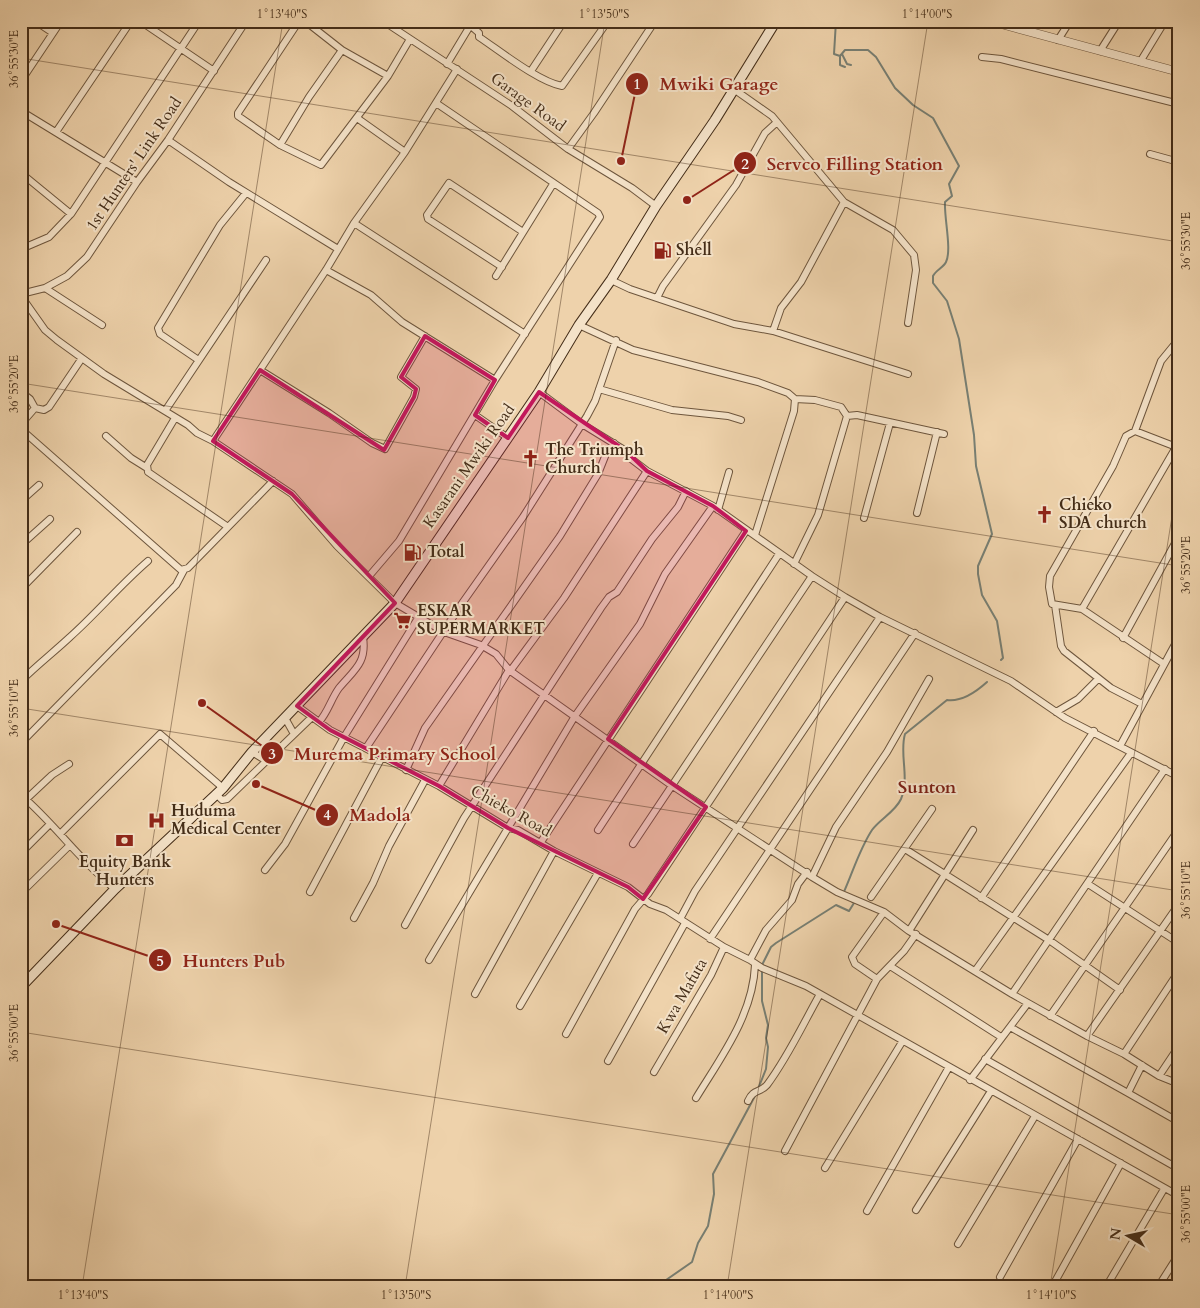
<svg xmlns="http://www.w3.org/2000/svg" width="1200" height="1308" viewBox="0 0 1200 1308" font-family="Cardo,serif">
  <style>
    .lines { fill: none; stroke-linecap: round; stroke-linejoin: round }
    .stream { stroke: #787f73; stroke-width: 2 }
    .minor-casing { stroke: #6e563d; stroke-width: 8 }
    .tertiary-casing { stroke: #6e563d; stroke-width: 9 }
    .secondary-casing { stroke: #442d18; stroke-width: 11 }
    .minor { stroke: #f4e2c8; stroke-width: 6 }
    .tertiary { stroke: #f4e2c8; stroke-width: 8 }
    .secondary { stroke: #f4e2c8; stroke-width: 9 }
    .marked { fill: #c2185b; fill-opacity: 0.2; stroke: #c2185b; stroke-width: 4; stroke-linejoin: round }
    .ticks { fill: none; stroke: #442d18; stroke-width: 1; stroke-opacity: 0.45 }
    .labels { text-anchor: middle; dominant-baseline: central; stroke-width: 4; stroke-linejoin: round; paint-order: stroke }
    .street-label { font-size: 16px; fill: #442d18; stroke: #f4e2c8 }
    .poi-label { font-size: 16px; font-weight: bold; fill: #442d18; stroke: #f4e2c8; text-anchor: start }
    .neighbourhood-label { font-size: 18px; font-weight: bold; fill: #7a1f14; stroke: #f4e2c8 }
    .leader { fill: none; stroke: #8f2418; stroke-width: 2 }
    .callout-dot { fill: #8f2418; stroke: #f4e2c8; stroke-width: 2 }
    .mark-label { font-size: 15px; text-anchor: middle; font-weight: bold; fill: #fff }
    .callout-label { font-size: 18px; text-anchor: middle; font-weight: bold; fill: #8f2418; stroke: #f4e2c8; stroke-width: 4; stroke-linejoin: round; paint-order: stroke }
    .neatline { fill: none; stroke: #442d18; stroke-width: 2 }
    .ticks-label { font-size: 12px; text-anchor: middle; fill: #442d18 }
  </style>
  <rect width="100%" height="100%" fill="#eed2ab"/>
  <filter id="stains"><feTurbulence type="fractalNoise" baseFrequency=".004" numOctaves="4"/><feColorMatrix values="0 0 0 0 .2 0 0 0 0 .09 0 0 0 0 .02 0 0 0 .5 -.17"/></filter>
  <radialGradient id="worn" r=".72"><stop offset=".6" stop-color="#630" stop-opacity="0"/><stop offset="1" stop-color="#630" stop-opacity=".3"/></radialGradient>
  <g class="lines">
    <path class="stream" d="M836,21L834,54L840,56L845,50H868L876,57L895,88L913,105L933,118L959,166L949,184L952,196L945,202C944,218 952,250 946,262C943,268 936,270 933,276V283L947,301L959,339L974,435L976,466L992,534L978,566V574L982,595L997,621L1003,658L1001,660
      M842,54L847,64L851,65
      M840,56V65L845,67
      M843,894C853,872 859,850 872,830C880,819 895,812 901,799C910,777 899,754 905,734L947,700C962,702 976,692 987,682
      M762,965L771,947L776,943L836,905L849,911L854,903L851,901
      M758,1089L766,1069L768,1047L766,1038L768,1025L762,1001V969
      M656,1287L692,1262L698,1243L708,1226L714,1194L713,1174L755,1096"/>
    <defs>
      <path id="minor" d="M35,21L53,33
        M140,21L214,71
        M299,21L238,113V116L280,145L321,165L388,76L410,39
        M383,21L512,106L568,149L632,188L656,206
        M764,21L773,26
        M471,26L479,33V37C500,51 539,82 562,86L608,21
        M1058,40L1070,21
        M342,50L388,76
        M1100,51L1119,21
        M982,57L1001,59L1179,104
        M1140,62L1165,21
        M447,64L473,21
        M531,71L564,21
        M21,81L61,21
        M735,90L772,116L844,202L893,230L914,255L916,270L908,323
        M21,111L137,182
        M357,118L405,152
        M56,132L131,21
        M168,140L229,182L338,249
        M280,145L309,97L342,50L305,21
        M568,149L594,113L655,21
        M1150,154L1179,162
        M21,173L71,214
        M354,223L525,334
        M21,249L49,237L71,214L199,21
        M502,267L428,219L427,215L449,183L523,232
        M326,270L371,295L402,322L495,380
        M496,276L553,184
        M611,280L630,289L734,324L773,331L908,374
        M45,288L102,325
        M21,294L45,288L67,276L87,257L137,182L168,140L246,21
        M21,296L45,330L57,340L104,374L188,425L197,433L213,441L292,494L337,546L395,603L444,632L481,645L496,654L509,670L671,785L812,877L837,892L884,912L909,931L1012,994L1087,1036L1124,1054L1159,1076L1179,1084
        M657,298L663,286L736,185L765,133L776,123
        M579,325L633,350L758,382L788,393L795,399L794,411L755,535
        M773,331L781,308L801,282L844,202
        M82,358L49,407L44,410L35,408L22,423L23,431L181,570L188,568L273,481
        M197,359L160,334L158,328L220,225L246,193
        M260,370L329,413L372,443L385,449L414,397L416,389L401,377L425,336
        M599,389L672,410L728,416L741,420
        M21,392L30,399L35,408
        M539,392L582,424L626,451L630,458L647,471L713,506L812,576L845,597L880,617L1011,681L1065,718L1179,777
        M795,399L815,400L841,407L847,416
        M165,411L266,260
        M475,415L508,438
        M175,418L147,465L148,472L228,527
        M1135,431L1161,361L1179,339
        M106,436L131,458L147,468
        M213,441L326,270L354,223L405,152L457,69
        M21,501L39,485
        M718,510L729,472
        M917,513L937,432
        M864,518L890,423
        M21,545L50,519
        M794,564L818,515L847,416L857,415L944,434
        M370,575L399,541L495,380L600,217L598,213L436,103
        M21,589L77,532
        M1055,605L1061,646L1064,651L1111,688L1142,704
        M1082,609L1176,447
        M1123,638L1179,536
        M1164,664L1082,609L1052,604L1049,587L1050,576L1113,466L1126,436L1135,431L1179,448
        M511,670L564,598L647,471
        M21,681C37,665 54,652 70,637C97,613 120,585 148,561
        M297,706L330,730L439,786L508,828L518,830L554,851L628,887L650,904L666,910L724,947L711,975L654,1072
        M1056,712L1078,699L1098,679
        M285,718L294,734
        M319,722C328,712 331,699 339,688C354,670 367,663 363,637
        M21,743L176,585L184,570
        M1120,746L1179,637
        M366,748L463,602L523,517L587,416L595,401L616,340
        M252,752L265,760
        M406,770L425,728L560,536L598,474L606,454L614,443
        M439,786L509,670
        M216,794L222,800L227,799L312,717
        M21,795C55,824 80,861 115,889
        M21,804L52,775L69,764
        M598,830L779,554
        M60,834L160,734L223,788
        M541,842L746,531
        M633,844L812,576
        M905,849L1049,940L1120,990
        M21,853L50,824
        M265,870L285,844L344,737L418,618
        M812,877L836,827L887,752L929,679
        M1088,884L1179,943
        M310,892L382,757
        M21,893L70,845
        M871,897L932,809
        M981,898L1094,731
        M354,918L373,883L389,846L425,780
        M680,919L695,891L880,617
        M405,925L464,818L601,608L609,597L617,592L652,539L678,507L686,491
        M909,931L973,830
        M710,939L915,633
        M724,947L750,960L766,930L792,900L798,884L807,872
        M429,960L575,716L640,624L665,574L713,506
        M750,960L762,968L806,986L1179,1196
        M890,966L1001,1037
        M975,971L1131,753
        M877,979L855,964L852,957L884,912
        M475,994L554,851
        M1012,994L1165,769
        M520,1006L598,873
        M1050,1016L1179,829
        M1010,1027L1128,1093
        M566,1034L635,909L648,894L845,597
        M1087,1036L1179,904
        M1124,1054L1179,971
        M985,1059L1179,1169
        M608,1061L685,923
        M1142,1065L1128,1093L1179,1122
        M1159,1076L1179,1046
        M970,1080L1028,1003
        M696,1098C721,1057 753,1015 755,965
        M748,1101C753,1089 760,1093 767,1085C788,1057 803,1024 820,994
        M785,1151L877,979L904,951L916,934
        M825,1168L902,1042
        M916,1210L991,1091
        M867,1211L949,1067
        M958,1244L1035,1116
        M1000,1277L1078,1139
        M1052,1287L1121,1163
        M1106,1287L1164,1189
        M1158,1287L1179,1254"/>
      <path id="tertiary" d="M990,21L1179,72"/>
      <path id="secondary" d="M21,987L115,889L223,788L252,752L395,603L539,392L579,325L611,280L656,206L715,120L776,21"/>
    </defs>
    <use href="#minor" class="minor-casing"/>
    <use href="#tertiary" class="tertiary-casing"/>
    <use href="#secondary" class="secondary-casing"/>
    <use href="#minor" class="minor"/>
    <use href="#tertiary" class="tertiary"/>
    <use href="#secondary" class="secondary"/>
  </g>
  <path class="marked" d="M425,336L495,380L475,415L508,438L539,392L626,451L647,471L713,506L746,531L608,739L706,807L643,899L628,887L508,828L439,786L330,730L297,706L395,603L292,494L213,441L260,370L384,450L414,397L416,389L401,377Z"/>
  <path class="ticks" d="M21,58L1179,242M21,383L1179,566M21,708L1179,891M21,1032L1179,1215M82,1287L283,21M405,1287L605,21M727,1287L928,21M1050,1287L1179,472"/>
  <defs>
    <symbol id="fuel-bare" viewBox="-9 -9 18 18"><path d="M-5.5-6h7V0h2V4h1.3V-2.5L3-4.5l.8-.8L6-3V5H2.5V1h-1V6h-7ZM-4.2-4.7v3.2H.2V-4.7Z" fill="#8f2418" stroke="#f4e2c8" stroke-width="2.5" paint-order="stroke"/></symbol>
    <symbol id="church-bare" viewBox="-9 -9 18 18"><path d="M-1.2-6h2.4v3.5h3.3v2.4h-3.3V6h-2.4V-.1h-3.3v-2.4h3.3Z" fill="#8f2418" stroke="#f4e2c8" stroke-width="2.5" paint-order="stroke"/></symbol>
    <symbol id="supermarket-bare" viewBox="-9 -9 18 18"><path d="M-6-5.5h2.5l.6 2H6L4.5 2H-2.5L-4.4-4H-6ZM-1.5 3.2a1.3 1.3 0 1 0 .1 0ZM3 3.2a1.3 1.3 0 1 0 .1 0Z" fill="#8f2418" stroke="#f4e2c8" stroke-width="2.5" paint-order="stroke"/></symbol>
    <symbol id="hospital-bare" viewBox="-9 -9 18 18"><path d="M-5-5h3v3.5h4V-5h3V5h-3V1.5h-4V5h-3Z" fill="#8f2418" stroke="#f4e2c8" stroke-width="2.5" paint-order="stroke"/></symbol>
    <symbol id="bank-bare" viewBox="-9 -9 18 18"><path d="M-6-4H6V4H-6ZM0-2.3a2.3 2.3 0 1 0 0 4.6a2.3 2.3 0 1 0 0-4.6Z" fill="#8f2418" stroke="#f4e2c8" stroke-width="2.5" paint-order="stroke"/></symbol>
  </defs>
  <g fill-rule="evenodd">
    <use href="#fuel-bare" x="650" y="238" width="25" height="25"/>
    <use href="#church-bare" x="518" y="446" width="25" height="25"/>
    <use href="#church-bare" x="1032" y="502" width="25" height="25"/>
    <use href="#fuel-bare" x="400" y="540" width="25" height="25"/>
    <use href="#supermarket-bare" x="390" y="608" width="25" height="25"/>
    <use href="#hospital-bare" x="144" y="808" width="25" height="25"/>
    <use href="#bank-bare" x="112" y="828" width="25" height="25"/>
  </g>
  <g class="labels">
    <g class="street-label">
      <text transform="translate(528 102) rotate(36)">Garage Road</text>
      <text transform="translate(134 164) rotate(-56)">1st Hunters' Link Road</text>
      <text transform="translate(469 466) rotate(-55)">Kasarani Mwiki Road</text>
      <text transform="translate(511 811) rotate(29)">Chieko Road</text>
      <text transform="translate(682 996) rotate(-60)">Kwa Mafuta</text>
    </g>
    <g class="poi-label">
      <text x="676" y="250">Shell</text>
      <text x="545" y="450">The Triumph<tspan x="545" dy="18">Church</tspan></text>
      <text x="1059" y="505">Chieko<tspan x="1059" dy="18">SDA church</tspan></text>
      <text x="427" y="552">Total</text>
      <text x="417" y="611">ESKAR<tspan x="417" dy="18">SUPERMARKET</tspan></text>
      <text x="171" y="811">Huduma<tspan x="171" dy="18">Medical Center</tspan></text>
      <text x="125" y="862" text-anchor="middle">Equity Bank<tspan x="125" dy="18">Hunters</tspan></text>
    </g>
    <g class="neighbourhood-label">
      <text x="927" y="787">Sunton</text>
    </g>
  </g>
  <path class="leader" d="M621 161L637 84M687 200L745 163M202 703L272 753M256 784L327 815M56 924L160 960"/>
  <g class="callout-dot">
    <circle cx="621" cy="161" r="5"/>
    <circle cx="687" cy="200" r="5"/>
    <circle cx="202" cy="703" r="5"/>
    <circle cx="256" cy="784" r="5"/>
    <circle cx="56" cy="924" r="5"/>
    <circle cx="637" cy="84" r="12"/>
    <circle cx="745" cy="163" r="12"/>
    <circle cx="272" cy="753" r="12"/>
    <circle cx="327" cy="815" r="12"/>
    <circle cx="160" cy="960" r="12"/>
  </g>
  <g class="mark-label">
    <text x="637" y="89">1</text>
    <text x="745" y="169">2</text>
    <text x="272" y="759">3</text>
    <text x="327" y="820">4</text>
    <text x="160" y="966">5</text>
  </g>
  <g class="callout-label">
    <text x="719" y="90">Mwiki Garage</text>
    <text x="855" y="170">Servco Filling Station</text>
    <text x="395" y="760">Murema Primary School</text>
    <text x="380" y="821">Madola</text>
    <text x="234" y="967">Hunters Pub</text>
  </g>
  <rect width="1200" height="1308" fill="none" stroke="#eed2ab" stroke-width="55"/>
  <g transform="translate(1128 1236) rotate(279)" stroke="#f4e2c8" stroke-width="4" paint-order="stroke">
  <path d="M0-4L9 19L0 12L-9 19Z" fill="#442d18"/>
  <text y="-8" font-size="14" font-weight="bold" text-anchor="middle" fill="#442d18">N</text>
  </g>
  <rect x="28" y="28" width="1144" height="1252" class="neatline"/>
  <g class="ticks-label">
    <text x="282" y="18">1°13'40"S</text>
    <text x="604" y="18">1°13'50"S</text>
    <text x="927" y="18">1°14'00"S</text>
    <text transform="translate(14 59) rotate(-90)" y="4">36°55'30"E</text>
    <text transform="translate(1186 241) rotate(-90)" y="4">36°55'30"E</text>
    <text transform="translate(14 384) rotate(-90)" y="4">36°55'20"E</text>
    <text transform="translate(1186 565) rotate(-90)" y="4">36°55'20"E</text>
    <text transform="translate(14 708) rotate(-90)" y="4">36°55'10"E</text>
    <text transform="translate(1186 890) rotate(-90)" y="4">36°55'10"E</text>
    <text transform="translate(14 1033) rotate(-90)" y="4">36°55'00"E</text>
    <text transform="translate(1186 1214) rotate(-90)" y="4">36°55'00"E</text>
    <text x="83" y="1299">1°13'40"S</text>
    <text x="406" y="1299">1°13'50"S</text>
    <text x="728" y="1299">1°14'00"S</text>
    <text x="1051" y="1299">1°14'10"S</text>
  </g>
  <rect width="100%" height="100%" filter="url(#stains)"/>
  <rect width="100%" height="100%" fill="url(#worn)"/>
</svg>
